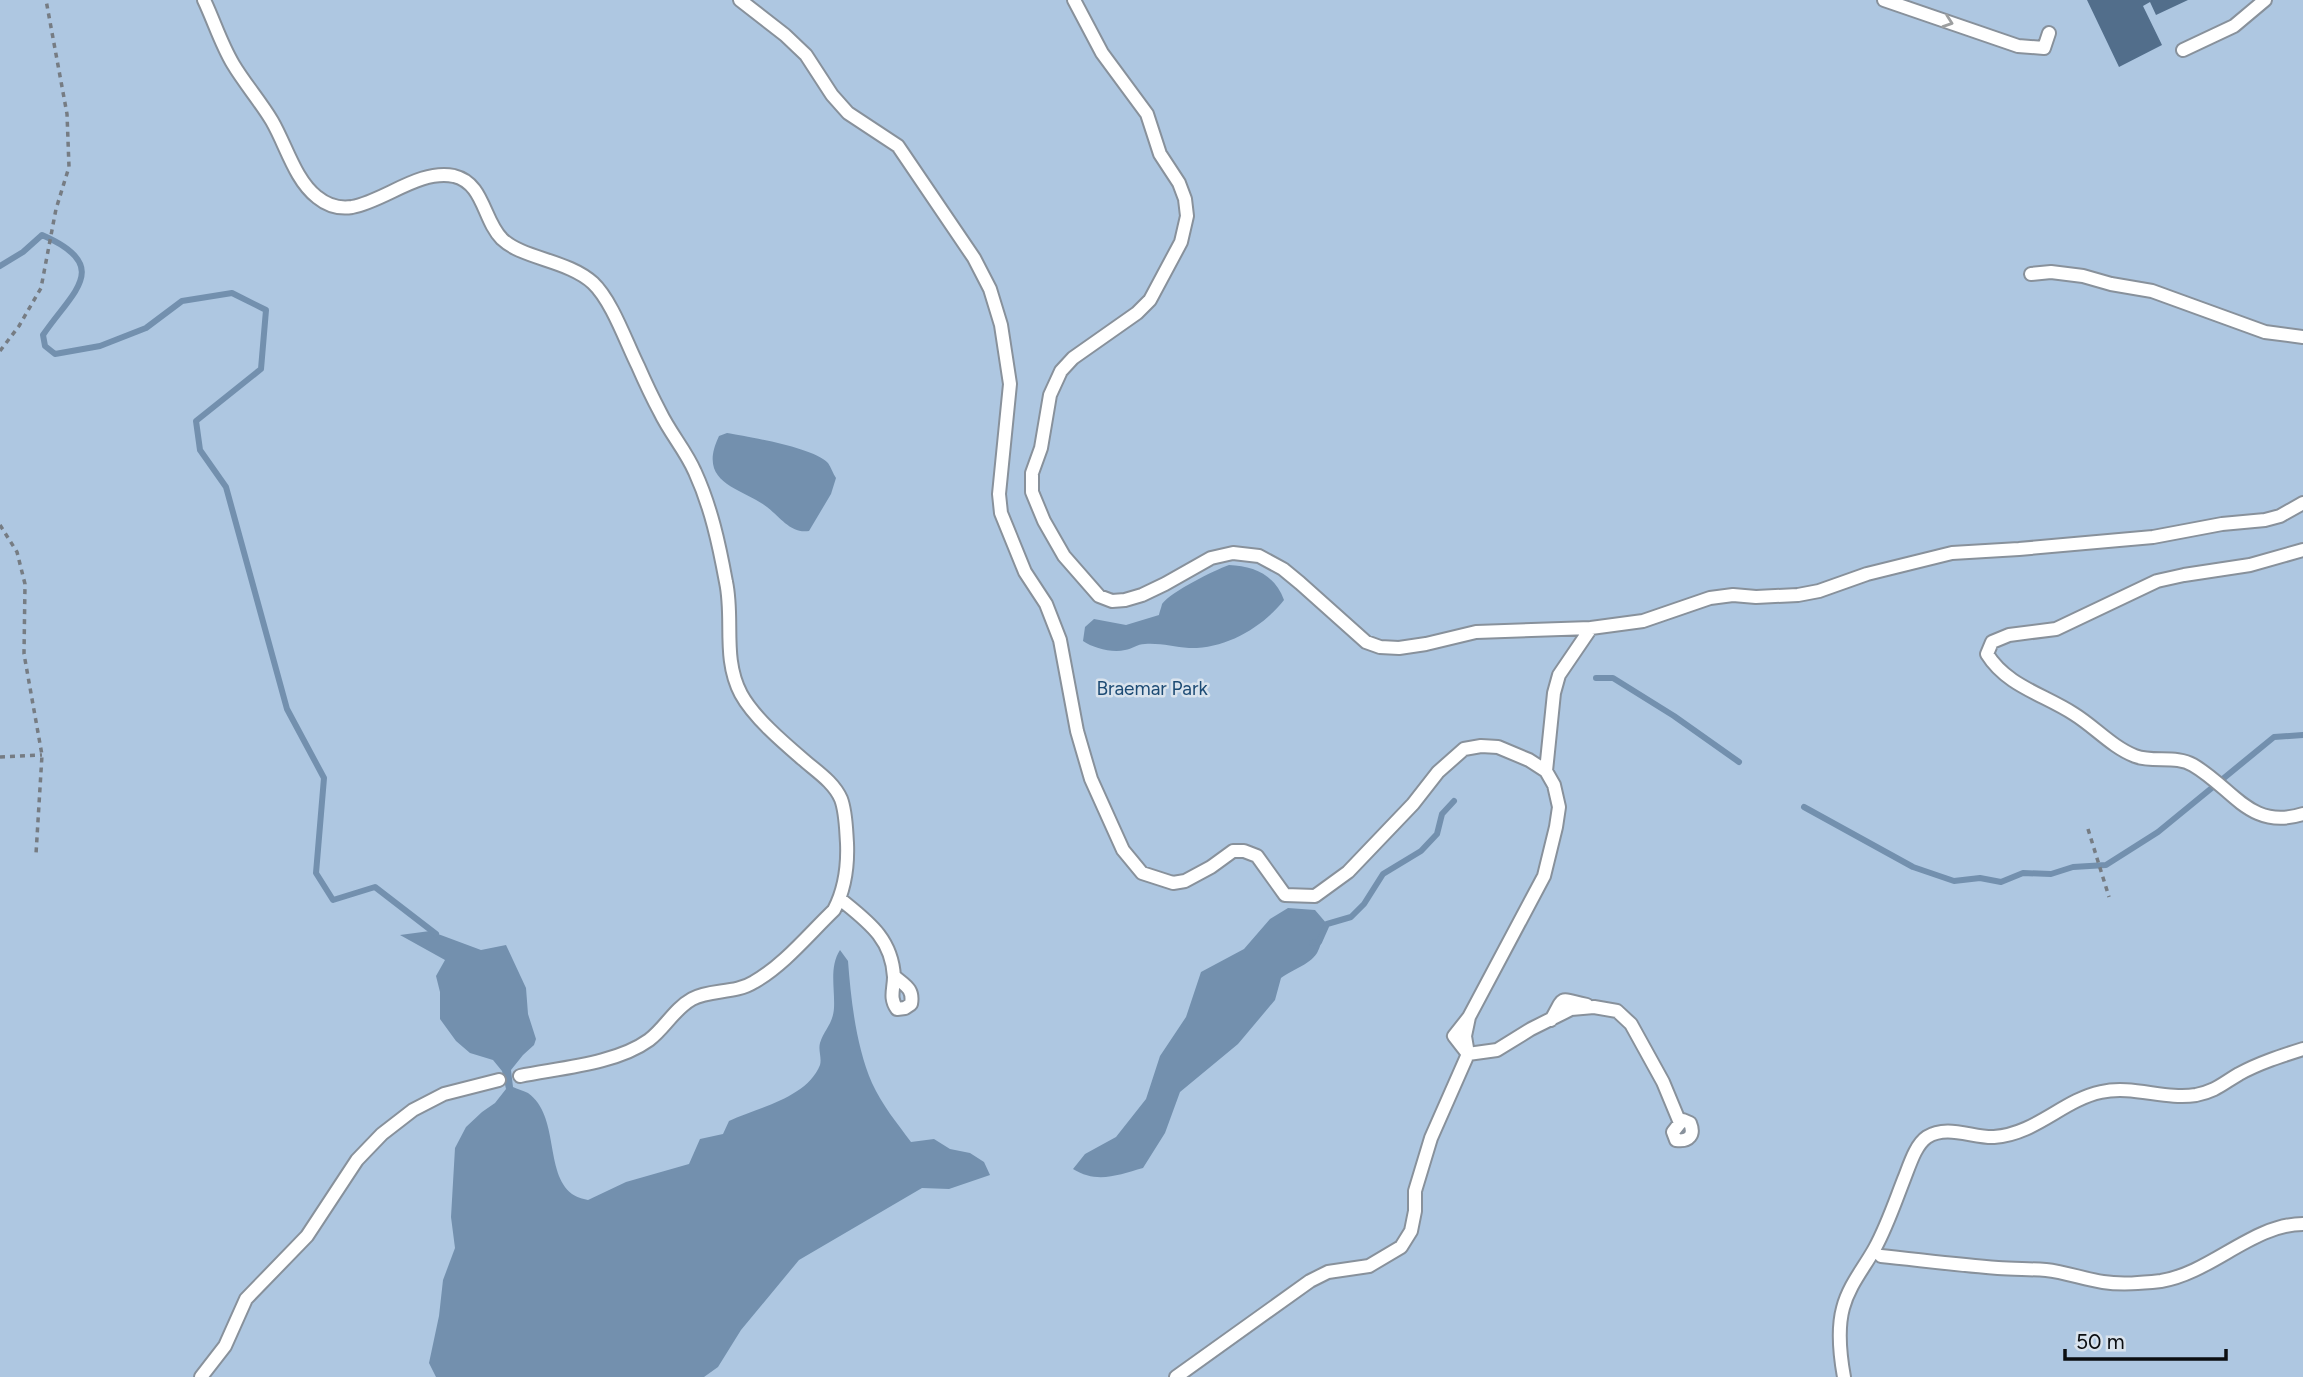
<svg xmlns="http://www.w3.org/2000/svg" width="2303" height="1377" viewBox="0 0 2303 1377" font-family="Figtree,sans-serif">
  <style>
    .green { fill: #aec7e1 }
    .water { fill: #7390ae }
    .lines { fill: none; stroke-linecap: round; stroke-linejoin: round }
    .stream { stroke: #7390ae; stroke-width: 6 }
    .building { fill: #526e8b }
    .lane-casing { stroke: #88919b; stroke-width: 16 }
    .path { stroke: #767c83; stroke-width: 3.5; stroke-dasharray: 5 5; stroke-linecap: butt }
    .lane { stroke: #fff; stroke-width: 12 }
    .oneway { stroke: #9d9fa0 }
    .labels { text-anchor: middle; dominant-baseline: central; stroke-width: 5; stroke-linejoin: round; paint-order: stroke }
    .park-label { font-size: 19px; fill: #1d4b74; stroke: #d9e3ed }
  </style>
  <rect width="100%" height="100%" fill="#d9e3ed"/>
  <path class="green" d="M0,0H2303V1377H0Z"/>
  <path class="water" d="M727,433C749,437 813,447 828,463C831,467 833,474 836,478L831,494L809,531C791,534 780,517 767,507C741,487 696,484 719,436Z
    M1229,565C1254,566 1275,575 1284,600C1262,628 1225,649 1189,648C1174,647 1161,643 1145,644C1137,644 1132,649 1125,650C1112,653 1093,648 1083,641L1085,627L1094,619L1126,625L1159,615C1159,614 1162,605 1162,604C1172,591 1213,571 1229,565Z
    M1288,908L1315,910L1327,924C1323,933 1322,943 1318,951C1313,963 1292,970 1281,978L1275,1000L1238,1044L1180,1092L1165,1133L1143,1168C1118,1175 1097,1184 1073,1169L1085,1154L1116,1137L1146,1099L1160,1056L1186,1017L1201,972L1244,949L1270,919Z
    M430,931L481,950L506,945L526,988L528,1014L536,1039L534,1045L523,1055L511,1070L513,1087C517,1089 524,1091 528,1093C560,1116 544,1172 572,1194C576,1197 583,1199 588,1200L626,1182L689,1164L700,1139L723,1134L729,1121C757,1108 807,1098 820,1065C822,1058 818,1050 820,1043C824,1030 833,1024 834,1008C835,988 829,967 840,950L848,961C851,1000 856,1046 872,1083C882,1105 897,1123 911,1142L934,1139L950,1149L970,1153L984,1162L990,1175L949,1189L922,1188L799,1260L741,1330L718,1367L704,1377H436L429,1363L439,1316L443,1280L455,1248L451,1217L455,1148L466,1127L482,1112L495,1103L506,1089L502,1071L493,1060L470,1053L456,1041L440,1019V992L436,976L445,960L400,935Z"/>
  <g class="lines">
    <path class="stream" d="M0,266L23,252L42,235C114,266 72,292 43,335L45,346L55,354L100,346L146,328L182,301L232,293L266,310L261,369L196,421L200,450L226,487L287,709L324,778L316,873L333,900L375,887L436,934
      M1596,678H1613L1674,716L1739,762
      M1804,807L1913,867L1954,881L1980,878L2001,882L2023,873L2051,874L2073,867L2106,865L2158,832L2274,737L2303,735
      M1312,943L1319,942L1327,924L1351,917L1364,904L1383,874L1421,851L1437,834L1442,814L1454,801"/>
  </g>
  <path class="building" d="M2087,0H2188L2156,15L2150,2L2143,6L2162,45L2119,67Z"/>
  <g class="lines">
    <defs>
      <path id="lane" d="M204,0C214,21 221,44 233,64C245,84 260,101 272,121C286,145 295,180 317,197C328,206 339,209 352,207C385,201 419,169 454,176C484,183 483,220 502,239C523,259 568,260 593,283C612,301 626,342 638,366C645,382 652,397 660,412C670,433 686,451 695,472C711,507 719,544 726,582C734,619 722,658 741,694C754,718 785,744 806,762C819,773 834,783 841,799C846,812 846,829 847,843C848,867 845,889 834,910C809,934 784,965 754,982C735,994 710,989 692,999C674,1009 665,1028 649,1040C616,1064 559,1068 520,1076
        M740,0L785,35L806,55L832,95L848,113L898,146L974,258L990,289L1001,325L1010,384L999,494L1001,513L1025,572L1046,604L1060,640L1077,731L1091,779L1123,850L1142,873L1173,883L1185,881L1211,867L1233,851H1244L1257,856L1285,895L1315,896L1348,872L1413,804L1438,772L1464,749L1481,746L1498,747L1529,760L1546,771L1554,785L1559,807L1556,827L1544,876L1469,1017L1454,1036L1468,1054L1465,1036L1469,1017
        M1074,0L1102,53L1147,114L1160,154L1179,183L1185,199L1187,216L1181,242L1150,300L1137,313L1073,358L1061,371L1050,395L1041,448L1032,473V492L1044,521L1064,556L1099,596L1112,601L1125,600L1142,595L1165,584L1211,558L1233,553L1259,556L1283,569L1300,583L1366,642L1380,647L1399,648L1426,644L1476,632L1591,628L1643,621L1710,598L1733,595L1756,597L1798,595L1819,591L1867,574L1952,553L2019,549L2153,537L2222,524L2265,520L2280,516L2303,503
        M1884,0L2018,46L2044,48L2049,33
        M2183,50L2234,26L2265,0
        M2031,274L2051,272L2083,276L2111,284L2152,291L2265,332L2303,337
        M2303,550L2250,565L2184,575L2157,581L2056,629L2009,635L1992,642L1987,654C2007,686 2043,694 2074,714C2095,727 2112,747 2135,756C2153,763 2176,755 2193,765C2233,788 2250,831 2303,814
        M1546,771L1554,693L1559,675L1591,628
        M840,899C867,921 892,938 894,977C894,989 889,998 897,1009L905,1008L911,1004C914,988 904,985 894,976
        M1551,1020C1566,994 1557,999 1587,1005
        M1881,1256C1920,1260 1959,1265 1998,1268C2014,1269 2030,1269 2046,1270C2065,1272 2084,1279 2103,1282C2122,1285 2142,1283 2161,1281C2211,1273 2253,1224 2303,1224
        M201,1377L225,1346L246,1299L307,1236L357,1160L382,1134L413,1110L444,1094L499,1080
        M1176,1377L1310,1281L1328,1272L1369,1266L1401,1247L1411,1231L1415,1211V1191L1431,1138L1468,1054L1497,1050L1531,1029L1571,1009L1594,1007L1617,1011L1631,1024L1663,1082L1680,1123L1673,1132L1676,1140C1689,1142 1695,1135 1690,1123L1683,1120L1680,1123
        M1844,1377C1840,1355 1837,1330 1843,1308C1849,1285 1864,1268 1875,1248C1887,1226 1895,1202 1904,1179C1909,1167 1915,1145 1927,1137C1947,1124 1973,1138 1994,1137C2036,1134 2063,1100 2101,1092C2133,1085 2165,1100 2196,1095C2216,1091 2222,1084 2239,1074C2259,1063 2281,1056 2303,1049"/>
    </defs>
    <use href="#lane" class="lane-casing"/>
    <path class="path" d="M0,351L19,326L41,288L56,209L69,167L67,114L46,0
      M0,525L17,552L25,584L24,654L42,755L36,854
      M0,757L42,755
      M2088,829L2109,897"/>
    <use href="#lane" class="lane"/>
  </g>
  <defs><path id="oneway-chevron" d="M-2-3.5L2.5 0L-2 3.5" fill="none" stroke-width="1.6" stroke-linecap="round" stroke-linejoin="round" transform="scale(1.75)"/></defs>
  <use class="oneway" href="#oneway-chevron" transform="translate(1948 22) rotate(19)"/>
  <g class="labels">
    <g class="park-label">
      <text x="1152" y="688">Braemar Park</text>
    </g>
  </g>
  <path d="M2065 1349v10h161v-10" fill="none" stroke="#0b0e11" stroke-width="3.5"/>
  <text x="2076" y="1349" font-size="21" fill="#0b0e11" stroke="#d9e3ed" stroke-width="5" paint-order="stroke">50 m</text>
</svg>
